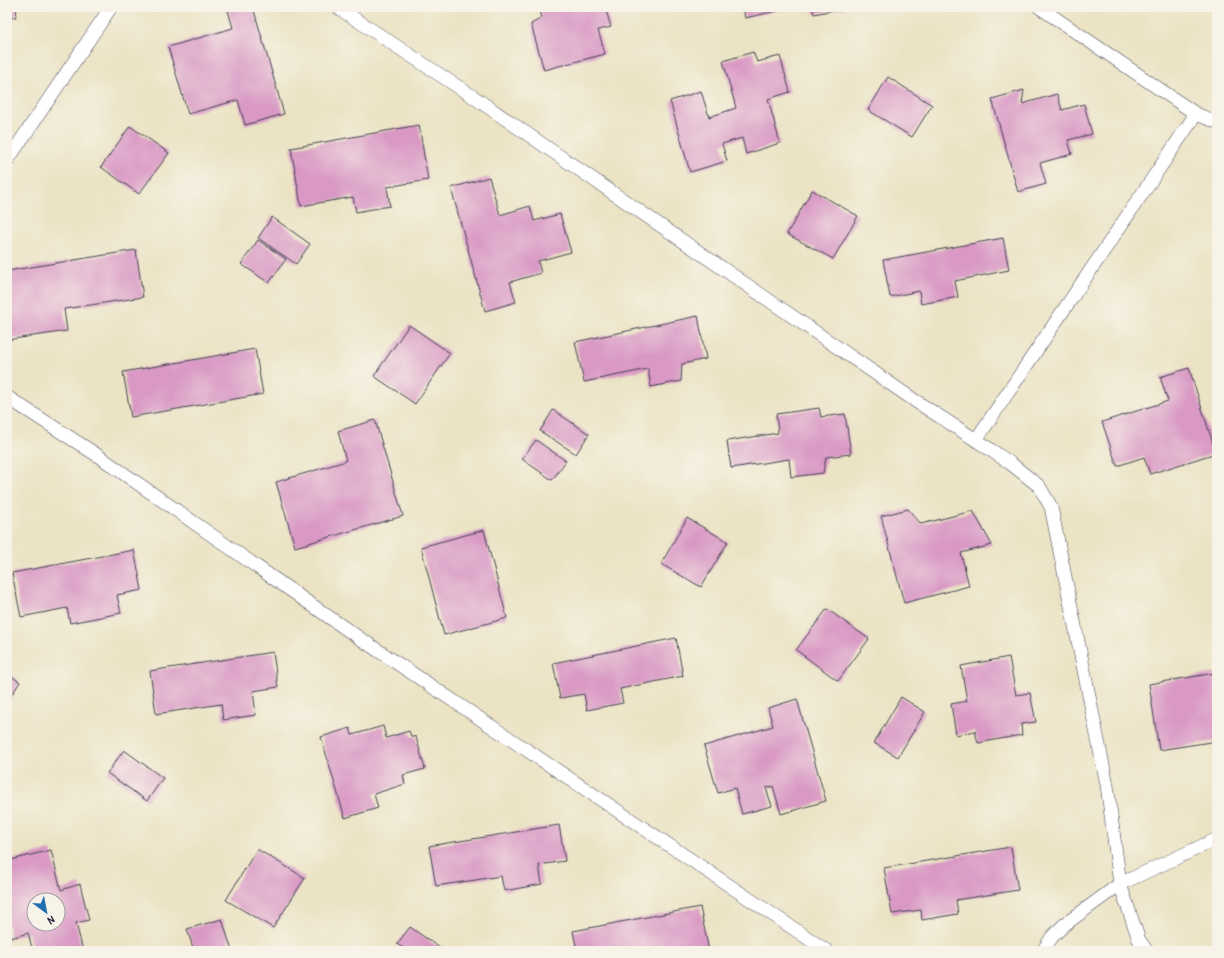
<svg xmlns="http://www.w3.org/2000/svg" width="1224" height="958" viewBox="0 0 1224 958" font-family="'Patrick Hand',sans-serif">
  <style>
    .building { fill: #d999c4; fill-rule: evenodd }
    .lines { fill: none; stroke-linecap: round; stroke-linejoin: round }
    .lane-casing { stroke: #403f50; stroke-width: 14 }
    .lane { stroke: #fff; stroke-width: 13 }
  </style>
  <rect width="100%" height="100%" fill="#f7f3e8"/>
  <filter id="ink" filterUnits="userSpaceOnUse"><feTurbulence type="fractalNoise" baseFrequency=".025" numOctaves="2"/><feDisplacementMap in="SourceGraphic" scale="8" xChannelSelector="R" yChannelSelector="G"/><feConvolveMatrix kernelMatrix="1 2 1 2 8 2 1 2 1" color-interpolation-filters="sRGB"/></filter>
  <filter id="wash" filterUnits="userSpaceOnUse"><feTurbulence type="fractalNoise" baseFrequency=".012" numOctaves="4" result="noise"/><feDisplacementMap in="SourceGraphic" scale="16" xChannelSelector="R" yChannelSelector="G"/><feGaussianBlur stdDeviation="0.9" result="paint"/><feColorMatrix in="noise" values="0 0 0 0 0 0 0 0 0 0 0 0 0 0 0 0 0 1.4 0 .05"/><feComposite in="paint" operator="in"/></filter>
  <g filter="url(#wash)">
    <rect width="100%" height="100%" fill="#ebe3c4"/>
    <g id="blocks">
      <path class="building" d="M7,7H17L16,17L7,18Z
        M227,7H253L284,114L245,125L238,100L188,114L168,47L233,28Z
        M539,7H605L611,27L598,30L605,54L544,70L531,24L542,18Z
        M743,7H790V8L745,18Z
        M812,7H844V8L814,14Z
        M753,52L757,62L780,56L790,92L768,99L780,143L746,154L742,138L722,144L727,161L690,172L670,101L701,91L709,117L736,108L723,61Z
        M888,77L932,105L912,137L868,110Z
        M1024,90L1022,104L1057,94L1062,110L1084,104L1092,134L1068,140L1072,154L1040,163L1046,184L1018,192L992,99Z
        M419,125L428,180L387,187L390,206L356,212L353,197L301,206L291,148Z
        M130,126L169,153L139,194L101,167Z
        M489,177L500,215L530,206L534,221L560,214L571,252L538,261L541,273L510,282L516,302L485,311L451,188Z
        M812,190L858,216L833,259L787,234Z
        M272,217L310,244L296,264L258,238Z
        M1003,238L1009,270L955,281L958,297L921,304L919,291L890,297L883,260Z
        M258,240L286,259L269,283L241,264Z
        M136,250L143,297L64,309L67,331L7,340V271Z
        M698,316L706,359L682,364L681,381L651,387L648,369L584,382L575,342Z
        M409,325L450,353L415,404L374,376Z
        M255,349L263,394L131,417L123,372Z
        M1189,368L1216,453L1150,474L1144,457L1117,466L1102,422L1168,401L1160,377Z
        M819,408L821,417L845,414L851,454L826,457L823,473L791,477L789,459L731,468L727,441L778,433L776,414Z
        M553,410L589,434L576,454L540,431Z
        M375,420L403,516L295,547L276,482L346,461L338,431Z
        M536,440L566,461L552,480L522,459Z
        M908,509L921,524L973,511L992,545L961,553L969,586L904,603L881,516Z
        M687,518L728,542L701,587L661,564Z
        M484,530L507,618L444,635L421,547Z
        M134,550L142,590L117,595L121,613L70,623L67,608L21,617L12,573Z
        M827,609L869,639L838,681L796,650Z
        M676,638L683,676L620,689L623,703L587,710L584,694L560,698L553,663Z
        M273,652L278,687L253,691L256,715L223,720L221,704L156,714L150,671Z
        M1009,657L1016,695L1030,693L1036,722L1021,724L1022,735L978,743L975,731L956,735L951,704L967,701L961,666Z
        M7,673L20,682L7,702Z
        M1215,673L1217,682V741L1159,750L1149,684Z
        M901,697L925,712L898,757L874,743Z
        M797,699L826,801L781,814L773,786L766,788L772,806L742,814L735,788L718,793L704,746L773,726L768,708Z
        M383,726L386,738L409,731L411,736L416,737L425,769L403,775L405,784L374,794L378,808L345,818L321,737L350,728L352,735Z
        M124,750L163,778L147,801L107,773Z
        M559,825L565,861L539,865L542,884L504,891L501,876L436,886L429,846Z
        M1011,847L1018,890L956,900L958,914L922,920L921,910L892,914L884,868Z
        M257,849L305,878L273,928L226,900Z
        M51,850L61,890L80,884L89,920L76,923L83,951H33L28,933L11,938L7,921V861ZM34,900H58V924H34Z
        M700,907L709,951H577L573,931Z
        M222,919L232,951H194L187,929Z
        M410,927L444,951H408L397,944Z"/>
    </g>
  </g>
  <g filter="url(#ink)">
    <use href="#blocks" fill-opacity="0" stroke="#403f50" stroke-width="1"/>
    <g class="lines">
      <defs>
        <path id="lane" d="M337,7L475,98L914,400L976,440L1010,463L1039,486L1051,507L1107,785L1120,884L1139,940L1147,951
          M1039,7L1196,114L1217,122
          M7,161L111,7
          M7,397L100,457L349,631L827,951
          M976,440L1196,114
          M1043,951L1052,937L1064,925L1120,884L1217,839"/>
      </defs>
      <use href="#lane" class="lane-casing"/>
      <use href="#lane" class="lane"/>
    </g>
  </g>
  <rect width="1224" height="958" fill="none" stroke="#f7f3e8" stroke-width="24"/>
  <g transform="translate(46 912) rotate(148)"><circle r="19" fill="#f7f3e8" stroke="#a29fa3"/>
  <path d="M0-3L7 15L0 10L-7 15Z" fill="#1f6fb2"/>
  <text y="-6" font-size="11" font-weight="bold" text-anchor="middle" fill="#22223b">N</text>
  </g>
</svg>
